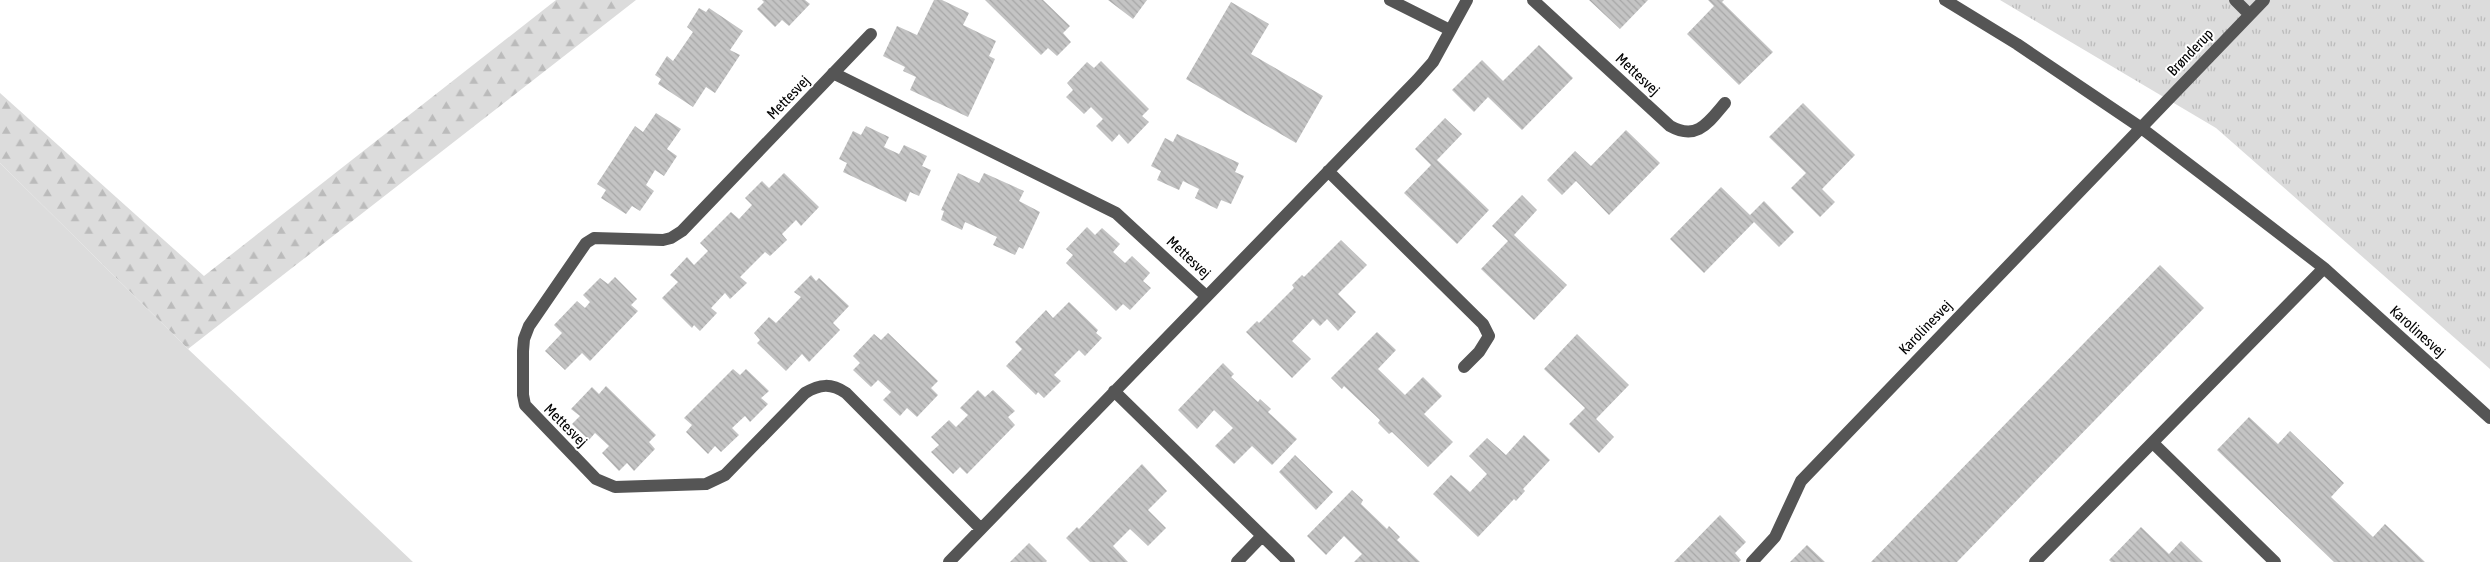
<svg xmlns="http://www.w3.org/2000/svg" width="2490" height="562" viewBox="0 0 2490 562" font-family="'Asap Condensed',sans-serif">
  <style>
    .grass { fill: url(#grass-tufts) }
    .forest { fill: url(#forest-firs) }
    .pitch { fill: #dcdcdc }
    .building { fill: url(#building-back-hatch) }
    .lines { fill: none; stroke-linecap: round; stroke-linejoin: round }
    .minor { stroke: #555; stroke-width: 12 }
    .labels { text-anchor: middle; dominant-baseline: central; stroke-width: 4; stroke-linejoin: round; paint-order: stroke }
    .street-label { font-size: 15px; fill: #000; stroke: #fff }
  </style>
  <defs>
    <pattern id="grass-tufts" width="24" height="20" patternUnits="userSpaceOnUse" patternTransform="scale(1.25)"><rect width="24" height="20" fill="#dcdcdc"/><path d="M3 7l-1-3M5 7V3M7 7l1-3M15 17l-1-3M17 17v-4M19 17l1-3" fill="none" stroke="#bbb"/></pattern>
    <pattern id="forest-firs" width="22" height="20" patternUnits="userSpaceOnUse" patternTransform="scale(1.25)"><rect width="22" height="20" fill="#dcdcdc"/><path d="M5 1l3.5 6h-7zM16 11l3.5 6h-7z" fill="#bbb"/></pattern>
    <pattern id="building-back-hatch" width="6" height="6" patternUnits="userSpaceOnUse" patternTransform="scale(1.25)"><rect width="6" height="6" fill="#c4c4c4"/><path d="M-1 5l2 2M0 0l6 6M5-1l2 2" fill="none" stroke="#a7a7a7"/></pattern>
  </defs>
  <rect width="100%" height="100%" fill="#fff"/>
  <path class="grass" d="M2000,0H2490V369L2216,128Z"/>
  <path class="forest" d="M556,0H636L188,349L0,163V93L204,276Z"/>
  <path class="pitch" d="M0,163L188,349L413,562H0Z"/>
  <path class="building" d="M762,0H805L810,4L789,26L782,20L775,27L757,9L764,2Z
    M934,0H942L969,13L963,25L996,41L989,56L995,59L968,117L910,90L916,77L903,71L905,67L883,56L897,26L917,35Z
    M985,0H1043L1070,26L1063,33L1071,42L1057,56L1048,48L1041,55Z
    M1108,0H1147L1133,19Z
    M1589,0H1648L1620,29Z
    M1708,0H1724L1722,2L1773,52L1739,85L1687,34L1714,6Z
    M1231,2L1269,24L1251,54L1323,96L1296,143L1186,79Z
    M699,8L706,12L709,8L743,31L730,50L740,55L715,93L706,87L693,107L658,84L661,79L655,75L667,56L673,61L693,32L687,27Z
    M1539,45L1573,78L1522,130L1488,97L1474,112L1452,90L1482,60L1503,81Z
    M1101,61L1149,109L1142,116L1149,122L1128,144L1119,134L1112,142L1096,126L1103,119L1091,107L1084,114L1066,97L1073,90L1067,83L1087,62L1094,68Z
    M1803,103L1855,155L1822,189L1835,202L1820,217L1791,188L1806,173L1769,137Z
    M656,113L681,129L667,149L677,156L664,176L655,170L646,185L654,191L640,211L632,206L626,214L601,198L606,190L597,184L635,126L643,132Z
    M1445,118L1462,134L1437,160L1489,210L1457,244L1404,193L1431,165L1415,149Z
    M866,126L889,137L884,147L899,154L904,145L927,156L922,166L931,170L919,196L910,192L906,202L843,172L847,163L839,159L853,131L861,135Z
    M1626,130L1660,163L1609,215L1576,181L1562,195L1547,180L1575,151L1591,166Z
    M1177,134L1239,163L1235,172L1244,176L1231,204L1221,200L1217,209L1195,198L1199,189L1183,181L1179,190L1157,180L1161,171L1151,166L1165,138L1173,142Z
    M784,173L819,207L801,226L796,220L782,234L787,240L770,256L765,252L740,277L747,283L730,299L725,293L711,308L717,313L700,331L694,325L692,328L662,298L678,282L670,275L687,257L694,265L708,251L700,243L731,212L739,219L752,205L745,198L762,181L769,188Z
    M958,173L979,183L984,173L1024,191L1019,201L1040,212L1023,249L1019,247L1015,255L993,245L997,237L965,222L962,230L941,220L944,211L941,210Z
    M1721,187L1750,215L1764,201L1794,232L1779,247L1754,222L1704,273L1670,239Z
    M1522,195L1537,210L1514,235L1567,285L1534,320L1481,269L1508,241L1492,226Z
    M1087,227L1095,235L1102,228L1120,244L1113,252L1125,263L1132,256L1150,273L1143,281L1151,288L1130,310L1123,304L1116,311L1066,263L1073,255L1066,249Z
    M1341,240L1367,265L1338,294L1356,312L1338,331L1327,319L1320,326L1313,319L1292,341L1311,359L1292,378L1246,332L1257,321L1259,323L1294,288L1292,285L1302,275L1304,277Z
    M2160,265L2204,308L1957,562H1871Z
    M811,275L816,281L819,278L849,306L833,323L840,330L809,362L802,354L786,371L757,343L760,340L754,333L769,317L776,323L801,297L794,292Z
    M615,277L637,299L631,305L638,311L590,361L582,353L565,370L545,351L562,333L554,325L577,301L585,308L590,302L583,295L600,278L608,284Z
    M1069,302L1098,330L1096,333L1102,338L1085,356L1079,350L1054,375L1061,381L1044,398L1038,392L1036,395L1006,366L1022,349L1015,342L1046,310L1053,318Z
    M1377,332L1396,350L1378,369L1405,395L1423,377L1442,396L1424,414L1453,442L1428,467L1392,432L1389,434L1378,423L1380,420L1344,386L1342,389L1331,378Z
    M888,333L938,381L931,388L938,395L917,417L907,408L900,416L883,400L891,392L878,380L871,387L853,370L860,363L853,356L874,334L881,340Z
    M1577,334L1629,385L1596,419L1614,437L1599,453L1569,424L1585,408L1544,369Z
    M1223,363L1234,374L1231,377L1258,402L1260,399L1271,409L1268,412L1297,439L1272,465L1252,446L1234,464L1215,446L1233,428L1214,410L1197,429L1178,410Z
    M733,369L740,375L746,369L769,391L761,398L768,404L750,422L745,416L732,428L739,435L721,452L715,446L708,454L686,432L692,425L684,418Z
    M606,386L656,435L649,442L655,449L634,471L627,463L619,471L602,453L609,446L595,433L589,440L572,424L580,416L571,409L592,387L599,394Z
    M978,390L985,397L993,390L1015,411L1008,417L1015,425L967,474L960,467L953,474L931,452L939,445L931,437L949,420L956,427L968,415L960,408Z
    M2249,417L2278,444L2290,431L2344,483L2331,497L2373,537L2385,524L2425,562H2334L2217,450Z
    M1524,435L1550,460L1523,489L1525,491L1516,501L1514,499L1478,537L1433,494L1451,475L1470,492L1487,474L1469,456L1487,438L1506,455Z
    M1295,455L1333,492L1316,510L1279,472Z
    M1142,464L1167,491L1148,510L1166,528L1148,546L1130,529L1113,546L1128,562H1090L1066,538L1077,527L1079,529Z
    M1352,490L1363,500L1361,504L1387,529L1389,526L1400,537L1397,540L1420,562H1354L1362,554L1344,536L1326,555L1307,536Z
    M1720,515L1746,542L1735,553L1741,560L1739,562H1674Z
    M2141,527L2169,554L2181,541L2203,562H2111L2109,560Z
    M1029,543L1047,561L1046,562H1010Z
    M1807,545L1825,562H1790Z"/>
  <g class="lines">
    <path class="minor" d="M1390,0L1450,30
      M1533,0L1670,126C1697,141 1708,123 1725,103
      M1945,0L2017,44L2140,127L2224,191L2324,268L2490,418
      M2235,0L2249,14
      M871,34L682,231L671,238L663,240L594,238L586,243L529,326L524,339L523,351V395L525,405L596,479L615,487L706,484L725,475L805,393C820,384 831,383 846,393L981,529
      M833,73L1116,213L1206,296
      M1328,171L1483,324L1489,336L1479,352L1464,367
      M1114,391L1289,562
      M2153,443L2275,562
      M949,562L1417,80L1433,62L1467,0
      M1237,562L1262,536
      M1752,562L1775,537L1801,481L2264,0
      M2035,562L2324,268"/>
  </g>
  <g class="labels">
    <g class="street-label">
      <text transform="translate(2190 52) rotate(-46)">Brønderup</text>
      <text transform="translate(1638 74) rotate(43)">Mettesvej</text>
      <text transform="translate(788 97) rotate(-46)">Mettesvej</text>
      <text transform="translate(1189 257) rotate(43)">Mettesvej</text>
      <text transform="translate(1925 327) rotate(-46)">Karolinesvej</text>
      <text transform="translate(2418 331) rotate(42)">Karolinesvej</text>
      <text transform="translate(566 425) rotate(45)">Mettesvej</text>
    </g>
  </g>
</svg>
